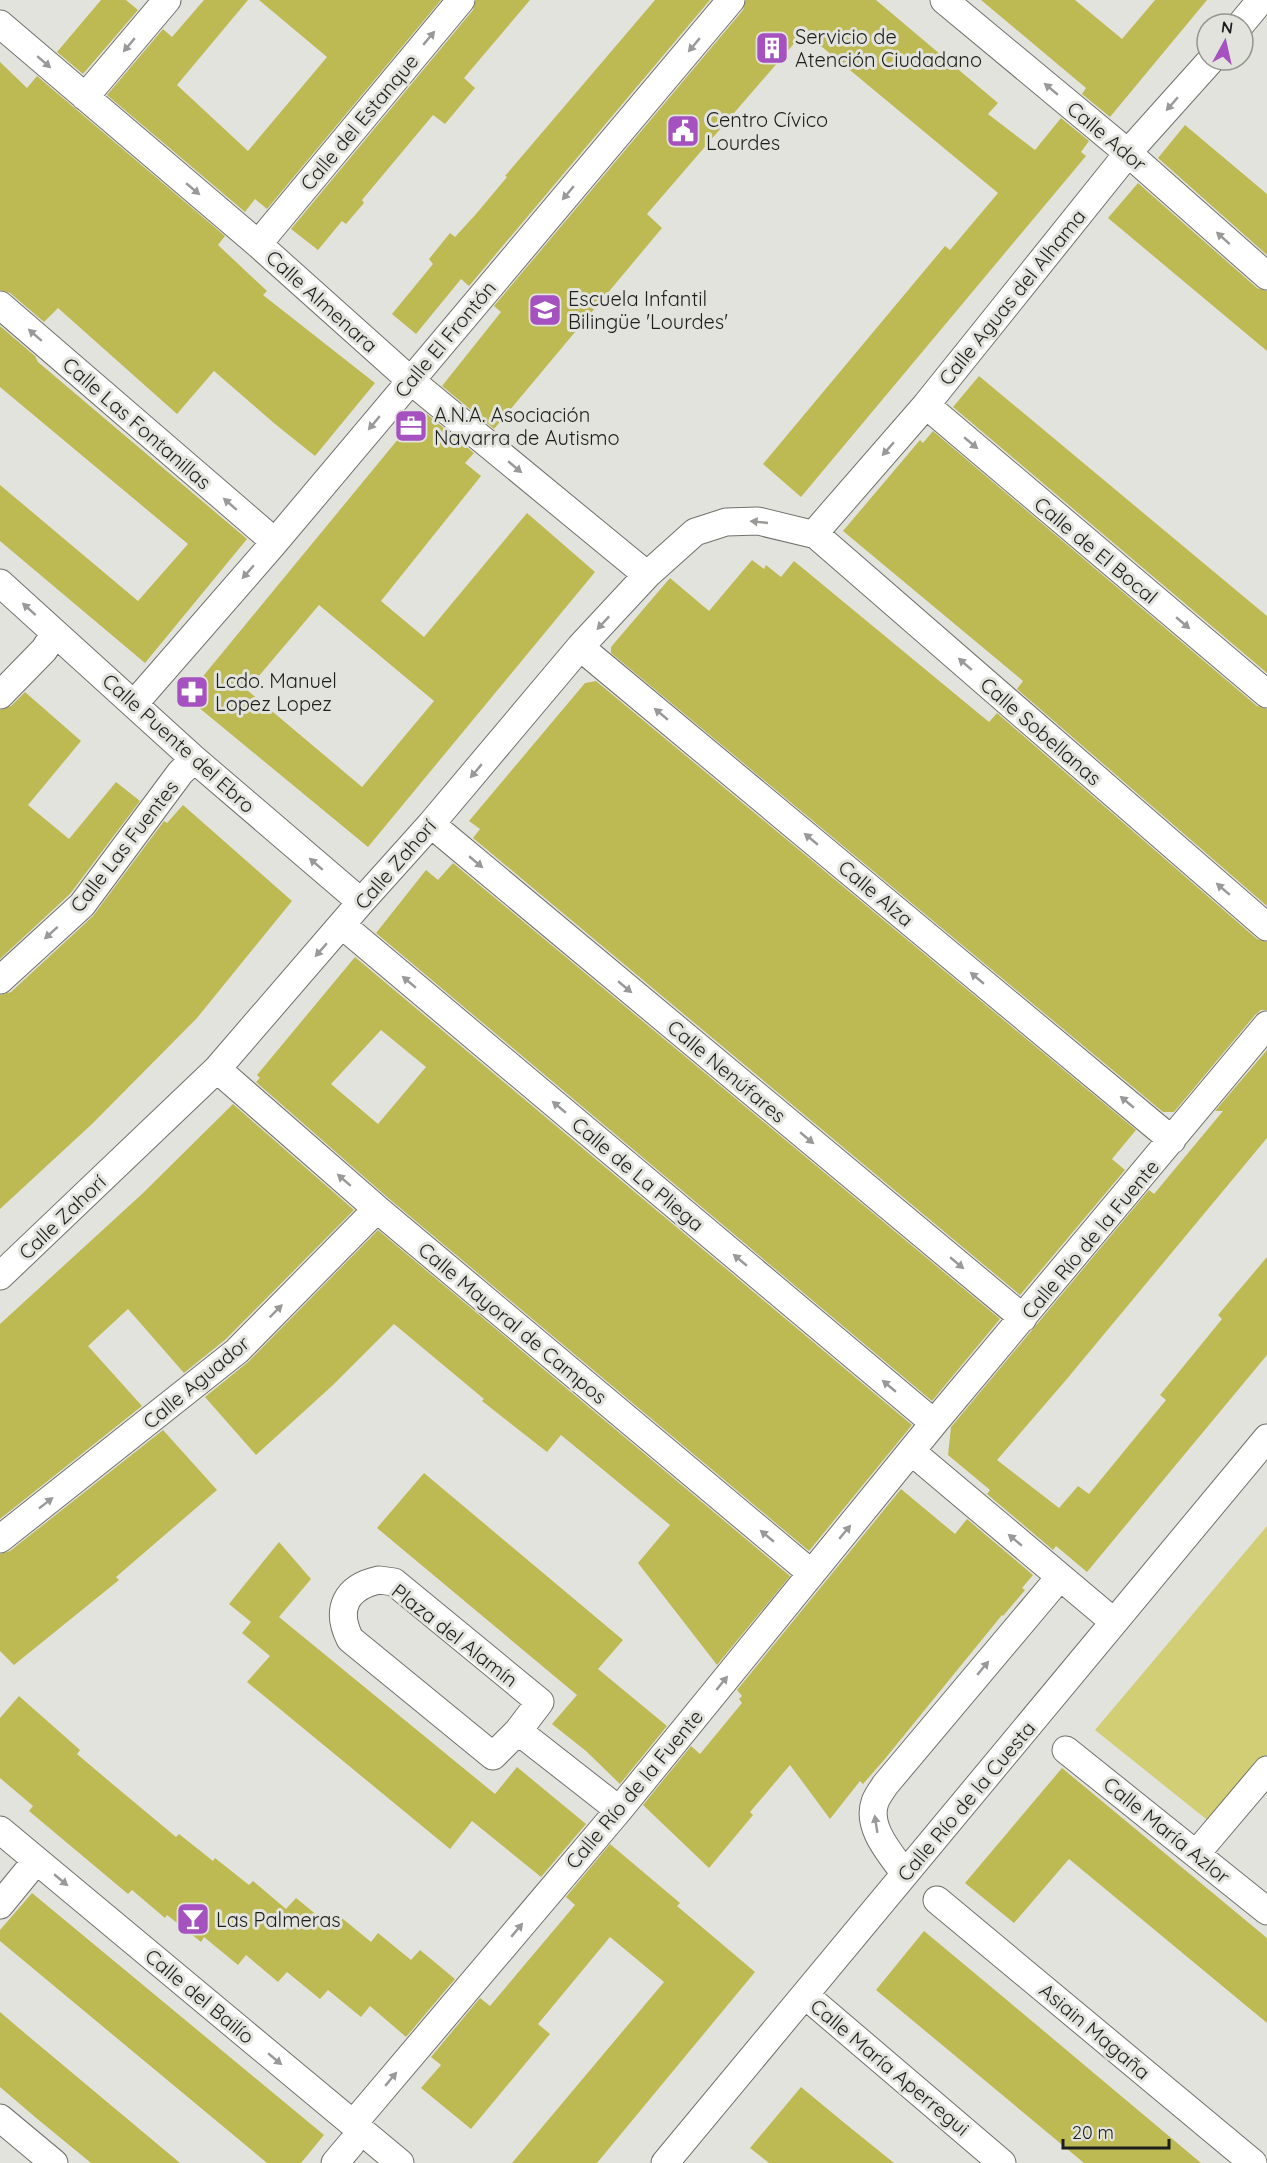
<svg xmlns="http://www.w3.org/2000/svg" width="1267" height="2163" viewBox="0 0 1267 2163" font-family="Quicksand,sans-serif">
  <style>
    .green { fill: #d1ce75 }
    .building { fill: #beba53; fill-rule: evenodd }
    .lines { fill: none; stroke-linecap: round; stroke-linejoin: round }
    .street-casing { stroke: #71716c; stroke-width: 29 }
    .street { stroke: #fff; stroke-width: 27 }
    .oneway { fill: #999998 }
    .labels { text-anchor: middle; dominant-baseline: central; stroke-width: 6; stroke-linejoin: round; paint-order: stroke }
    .poi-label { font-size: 20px; fill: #1d1d1b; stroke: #e3e3de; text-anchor: start }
    .street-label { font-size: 20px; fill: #1d1d1b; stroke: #e3e3de }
  </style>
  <rect width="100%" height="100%" fill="#e3e3de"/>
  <path class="green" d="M1267,1526V1755L1211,1823L1095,1730Z"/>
  <path class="building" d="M101,0H126L138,10L83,74L57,52Z
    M204,0H248L177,85L248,151L327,57L259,0H441L267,209L255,199L245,212L107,95L163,29L172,37Z
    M476,0H530L464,78L475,88L445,124L433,115L362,200L364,203L346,224L342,221L318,250L291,229L473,10Z
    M655,0H710L469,286L461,279L416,334L392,314L433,264L429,259L450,233L455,237L476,214L507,177L505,176Z
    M746,0H876L998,103L988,114L1035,150L1061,118L1089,141L1081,152L1086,156L801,497L763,464L945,246L950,250L998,193L804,32L647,214L662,228L494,429L442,386L501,312L494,306L743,10Z
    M981,0H1075L1122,39L1155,0H1207L1110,117L1082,94L1086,88Z
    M0,62L27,88L37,76L225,236L218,245L267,291L263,295L375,383L315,456L275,424L214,371L177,414L58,308L44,322L10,293L0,290Z
    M1185,125L1267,194V255L1158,158Z
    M1138,183L1257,288L1267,291V351L1108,218Z
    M0,326L35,356L38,362L247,539L145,663L0,541V485L138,601L188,544L0,387Z
    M979,376L1267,616V673L953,407Z
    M422,410L474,453L465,463L481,476L381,601L424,637L527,513L595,572L368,847L186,697ZM319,605L434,701L362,787L247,690Z
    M933,431L1257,706L1267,709V906L1017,689L1023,681L843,531L920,440L923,443Z
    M752,560L764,569L766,565L781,577L794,561L989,722L997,713L1257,939L1267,942V1010H1261L1255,1015L1174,1112H1163L611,653V647L670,578L709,611Z
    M596,681L1136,1130L1112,1159L1125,1170L1020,1295L473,838L480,829L469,821L585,683Z
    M25,692L81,741L28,805L69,839L116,782L140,801L70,894L0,959V710L11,706Z
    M183,805L292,901L197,1018L92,1124L0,1209V995L11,992L93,916L164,821L167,823Z
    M453,863L1000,1319L932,1401L376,933L426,870L438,880Z
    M355,957L912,1425L809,1551L387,1197L256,1082L260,1078L257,1075ZM381,1030L426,1067L378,1124L331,1084Z
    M1267,1050V1138L1066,1380L997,1460L1059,1508L1078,1486L1089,1494L1166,1400L1160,1395L1222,1319L1218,1315L1267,1257V1355L1087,1572L1056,1546L1053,1550L987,1494L990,1490L948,1455L951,1427L1149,1190L1154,1194L1223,1111H1215Z
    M233,1104L354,1210L226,1339L184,1373L128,1309L88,1346L142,1406L0,1519V1324L142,1194Z
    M378,1230L790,1576L717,1665L638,1563L670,1525L561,1435L547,1452L482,1401L484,1399L394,1324L333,1385L256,1455L205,1397L248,1362Z
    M163,1430L217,1490L116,1577L119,1580L14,1665L0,1651V1554L10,1551Z
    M424,1473L623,1640L598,1669L667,1726L620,1784L586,1751L552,1724L577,1695L377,1528Z
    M901,1489L955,1534L967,1519L1033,1575L1022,1588L1025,1590L1003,1616L1002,1615L884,1760L863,1784L860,1781L830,1819L790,1765L750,1812L753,1815L709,1868L643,1805L691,1746L700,1754L742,1703L739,1699L742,1696L737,1690Z
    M279,1542L311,1579L279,1617L495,1794L517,1767L586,1824L541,1877L472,1821L450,1849L247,1682L270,1656L242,1633L251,1622L229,1604Z
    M19,1696L80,1750L77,1754L110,1782L176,1837L179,1834L213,1861L215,1858L249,1885L253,1881L286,1909L296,1898L328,1924L337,1914L371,1942L378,1933L411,1960L420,1950L455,1979L406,2037L370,2006L361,2017L328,1990L320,1999L287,1972L278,1982L246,1955L238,1965L204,1937L201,1942L167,1915L165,1918L132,1890L128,1894L29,1811L33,1806L0,1778V1718Z
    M1062,1768L1267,1938V2023L1069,1859L1014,1923L965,1883Z
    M610,1844L680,1903L677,1906L755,1972L597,2163H512L664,1982L610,1937L538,2024L550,2034L471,2129L421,2088L441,2065L431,2057L480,1998L490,2006L575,1905L566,1897Z
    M32,1893L324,2135L301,2163H267L0,1941V1930Z
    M924,1931L1008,2001L1201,2163H1084L876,1990Z
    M0,2012L27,2035L180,2163H91L35,2117L0,2087Z
    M801,2087L842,2121L894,2163H769L750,2148Z"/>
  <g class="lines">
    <defs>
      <path id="street" d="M944,0L1128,153L1267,276
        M0,24L258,244L410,380L647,575
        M1241,24L1261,0
        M85,97L167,0
        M258,244L461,0
        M0,305L275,542
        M926,405L1267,694
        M816,535L819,528L926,405L1133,147L1211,60
        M0,583L194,759L361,902
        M580,647L1172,1140
        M0,695L44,650L55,633
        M134,704L275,542L731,0
        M431,824L1023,1318
        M342,925L934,1423
        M0,980L82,905L180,773L194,759
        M217,1069L377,1209L811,1573
        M0,1276L217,1069L361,902L431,824L580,647L647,575L695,532L726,522L758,521L816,535L1267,927
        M912,1452L1114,1622
        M0,1539L237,1351L377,1209
        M379,1580L394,1582L540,1702L518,1731L493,1756L350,1639C335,1609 346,1587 379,1580Z
        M518,1731L619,1810
        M1066,1750L1267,1911
        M0,1830L400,2163
        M1196,1854L1267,1770
        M905,1874C891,1854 866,1828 875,1802C877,1796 882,1790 885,1785L1059,1578
        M937,1900L1253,2163
        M0,1905L27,1872
        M805,1995L1002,2163
        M0,2118L54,2163
        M353,2124L619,1810L934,1423L1267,1025
        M335,2163L351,2144
        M665,2163L1267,1438"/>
    </defs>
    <use href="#street" class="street-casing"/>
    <use href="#street" class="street"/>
  </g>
  <defs><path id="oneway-solid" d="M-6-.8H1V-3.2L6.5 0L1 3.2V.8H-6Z" transform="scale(1.5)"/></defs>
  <g class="oneway">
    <use href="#oneway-solid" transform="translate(429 38) rotate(-50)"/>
    <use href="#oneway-solid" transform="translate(129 45) rotate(130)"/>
    <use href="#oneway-solid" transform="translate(694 45) rotate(130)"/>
    <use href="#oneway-solid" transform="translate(44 62) rotate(41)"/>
    <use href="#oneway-solid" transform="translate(1051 89) rotate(-140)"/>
    <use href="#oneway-solid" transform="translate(1172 104) rotate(131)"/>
    <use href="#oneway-solid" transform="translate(193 189) rotate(40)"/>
    <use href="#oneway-solid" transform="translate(568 193) rotate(130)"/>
    <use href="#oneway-solid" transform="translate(1223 238) rotate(-138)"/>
    <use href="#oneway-solid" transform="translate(35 335) rotate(-139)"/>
    <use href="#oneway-solid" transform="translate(374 423) rotate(130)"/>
    <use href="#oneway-solid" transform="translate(971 443) rotate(40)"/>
    <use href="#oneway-solid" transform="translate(888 449) rotate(131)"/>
    <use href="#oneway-solid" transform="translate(515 467) rotate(40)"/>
    <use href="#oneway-solid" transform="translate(230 504) rotate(-139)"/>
    <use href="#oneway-solid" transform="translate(759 522) rotate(-174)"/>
    <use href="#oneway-solid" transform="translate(248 572) rotate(131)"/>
    <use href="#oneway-solid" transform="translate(29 609) rotate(-138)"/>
    <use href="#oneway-solid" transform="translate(603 623) rotate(133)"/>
    <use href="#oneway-solid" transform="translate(1183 623) rotate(40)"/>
    <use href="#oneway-solid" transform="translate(965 664) rotate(-139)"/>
    <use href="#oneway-solid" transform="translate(661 714) rotate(-140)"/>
    <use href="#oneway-solid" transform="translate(476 771) rotate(130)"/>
    <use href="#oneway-solid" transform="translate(811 839) rotate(-140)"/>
    <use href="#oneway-solid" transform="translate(476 862) rotate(40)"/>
    <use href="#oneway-solid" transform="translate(316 864) rotate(-139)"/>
    <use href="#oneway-solid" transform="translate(1223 889) rotate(-139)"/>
    <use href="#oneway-solid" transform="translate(51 933) rotate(138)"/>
    <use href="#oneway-solid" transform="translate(321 950) rotate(131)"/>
    <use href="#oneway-solid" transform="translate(977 978) rotate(-140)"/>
    <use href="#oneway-solid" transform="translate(409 982) rotate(-140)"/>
    <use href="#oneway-solid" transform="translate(625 987) rotate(40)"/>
    <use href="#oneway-solid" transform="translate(1127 1102) rotate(-140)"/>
    <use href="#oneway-solid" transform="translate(559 1107) rotate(-140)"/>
    <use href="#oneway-solid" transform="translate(807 1138) rotate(40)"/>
    <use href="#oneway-solid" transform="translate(344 1180) rotate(-139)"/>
    <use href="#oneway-solid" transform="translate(740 1260) rotate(-140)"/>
    <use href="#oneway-solid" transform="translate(957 1263) rotate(40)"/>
    <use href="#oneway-solid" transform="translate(276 1311) rotate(-45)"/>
    <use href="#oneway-solid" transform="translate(889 1386) rotate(-140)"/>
    <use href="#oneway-solid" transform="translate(46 1503) rotate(-38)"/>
    <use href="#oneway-solid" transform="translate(845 1532) rotate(-50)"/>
    <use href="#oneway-solid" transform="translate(767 1536) rotate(-140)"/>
    <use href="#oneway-solid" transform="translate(1015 1540) rotate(-140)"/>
    <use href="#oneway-solid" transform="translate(983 1668) rotate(-50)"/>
    <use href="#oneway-solid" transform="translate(722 1683) rotate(-51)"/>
    <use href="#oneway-solid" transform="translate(876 1824) rotate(-99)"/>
    <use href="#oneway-solid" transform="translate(61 1880) rotate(40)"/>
    <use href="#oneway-solid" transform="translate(517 1930) rotate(-50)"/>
    <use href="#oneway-solid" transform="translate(275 2059) rotate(40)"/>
    <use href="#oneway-solid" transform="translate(391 2079) rotate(-50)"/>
  </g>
  <defs>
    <symbol id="building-square" viewBox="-11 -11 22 22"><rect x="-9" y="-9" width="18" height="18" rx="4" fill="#a551c0" stroke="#e3e3de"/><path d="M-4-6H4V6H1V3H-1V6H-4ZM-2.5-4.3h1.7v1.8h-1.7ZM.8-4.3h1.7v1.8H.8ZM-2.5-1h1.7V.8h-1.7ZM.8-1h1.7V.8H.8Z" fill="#fff"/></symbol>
    <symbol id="civic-square" viewBox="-11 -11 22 22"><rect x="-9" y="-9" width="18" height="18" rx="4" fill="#a551c0" stroke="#e3e3de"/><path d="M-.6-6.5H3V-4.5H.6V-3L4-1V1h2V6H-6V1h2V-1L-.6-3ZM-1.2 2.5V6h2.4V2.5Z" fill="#fff"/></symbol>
    <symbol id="school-square" viewBox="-11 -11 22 22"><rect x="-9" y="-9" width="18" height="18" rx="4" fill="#a551c0" stroke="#e3e3de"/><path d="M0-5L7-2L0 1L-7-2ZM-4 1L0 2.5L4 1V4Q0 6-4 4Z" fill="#fff"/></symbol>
    <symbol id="office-square" viewBox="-11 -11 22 22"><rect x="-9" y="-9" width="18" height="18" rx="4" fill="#a551c0" stroke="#e3e3de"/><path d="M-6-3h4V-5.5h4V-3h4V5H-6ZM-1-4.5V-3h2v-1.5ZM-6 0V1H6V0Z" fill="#fff"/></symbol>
    <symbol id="pharmacy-square" viewBox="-11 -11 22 22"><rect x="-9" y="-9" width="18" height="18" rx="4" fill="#a551c0" stroke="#e3e3de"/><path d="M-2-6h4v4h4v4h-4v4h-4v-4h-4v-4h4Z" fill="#fff"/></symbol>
    <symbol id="bar-square" viewBox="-11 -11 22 22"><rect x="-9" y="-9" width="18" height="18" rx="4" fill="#a551c0" stroke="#e3e3de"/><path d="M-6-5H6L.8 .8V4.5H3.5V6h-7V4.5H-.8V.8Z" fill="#fff"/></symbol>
  </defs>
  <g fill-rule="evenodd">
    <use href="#building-square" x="753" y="29" width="38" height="38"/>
    <use href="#civic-square" x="664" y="112" width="38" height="38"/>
    <use href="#school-square" x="526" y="291" width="38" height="38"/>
    <use href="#office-square" x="392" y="407" width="38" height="38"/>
    <use href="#pharmacy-square" x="173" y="673" width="38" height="38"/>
    <use href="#bar-square" x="174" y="1900" width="38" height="38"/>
  </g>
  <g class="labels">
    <g class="poi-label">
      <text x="795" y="36">Servicio de<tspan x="795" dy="23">Atención Ciudadano</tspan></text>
      <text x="706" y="119">Centro Cívico<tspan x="706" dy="23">Lourdes</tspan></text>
      <text x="568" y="298">Escuela Infantil<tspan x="568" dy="23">Bilingüe 'Lourdes'</tspan></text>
      <text x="434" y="414">A.N.A. Asociación<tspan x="434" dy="23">Navarra de Autismo</tspan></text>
      <text x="215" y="680">Lcdo. Manuel<tspan x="215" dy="23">Lopez Lopez</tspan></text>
      <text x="216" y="1919">Las Palmeras</text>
    </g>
    <g class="street-label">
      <text transform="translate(359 122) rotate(-50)">Calle del Estanque</text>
      <text transform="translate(1107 136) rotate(40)">Calle Ador</text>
      <text transform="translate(1012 297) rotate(-51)">Calle Aguas del Alhama</text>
      <text transform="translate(322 301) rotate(42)">Calle Almenara</text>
      <text transform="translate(445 339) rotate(-50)">Calle El Frontón</text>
      <text transform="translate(137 423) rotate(41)">Calle Las Fontanillas</text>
      <text transform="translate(1096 550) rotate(40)">Calle de El Bocal</text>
      <text transform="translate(1041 731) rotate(41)">Calle Sobellanas</text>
      <text transform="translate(179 743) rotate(42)">Calle Puente del Ebro</text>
      <text transform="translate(124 846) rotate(-52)">Calle Las Fuentes</text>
      <text transform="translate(395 864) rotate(-49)">Calle Zahorí</text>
      <text transform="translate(876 893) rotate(40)">Calle Alza</text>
      <text transform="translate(727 1071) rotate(40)">Calle Nenúfares</text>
      <text transform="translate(638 1174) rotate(40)">Calle de La Pliega</text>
      <text transform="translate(62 1217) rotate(-44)">Calle Zahorí</text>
      <text transform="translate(1090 1239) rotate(-50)">Calle Río de la Fuente</text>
      <text transform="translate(513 1323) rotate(40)">Calle Mayoral de Campos</text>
      <text transform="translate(196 1382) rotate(-40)">Calle Aguador</text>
      <text transform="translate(455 1635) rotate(38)">Plaza del Alamín</text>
      <text transform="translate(634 1789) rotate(-50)">Calle Río de la Fuente</text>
      <text transform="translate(966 1801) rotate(-50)">Calle Río de la Cuesta</text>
      <text transform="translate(1167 1830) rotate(39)">Calle María Azlor</text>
      <text transform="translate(200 1996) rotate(40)">Calle del Bailío</text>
      <text transform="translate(1095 2031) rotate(40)">Asiain Magaña</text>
      <text transform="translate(890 2067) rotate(40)">Calle María Aperregui</text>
    </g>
  </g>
  <g transform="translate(1225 42) rotate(8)"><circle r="28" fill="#e3e3de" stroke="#949490" stroke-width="1.5"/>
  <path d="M0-4.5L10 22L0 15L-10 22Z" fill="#a551c0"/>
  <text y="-9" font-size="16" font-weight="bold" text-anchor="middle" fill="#1d1d1b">N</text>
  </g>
  <path d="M1063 2139v9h106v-9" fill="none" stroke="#1d1d1b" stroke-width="3"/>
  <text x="1072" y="2139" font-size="18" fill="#1d1d1b" stroke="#e3e3de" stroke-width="4.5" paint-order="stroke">20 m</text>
</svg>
